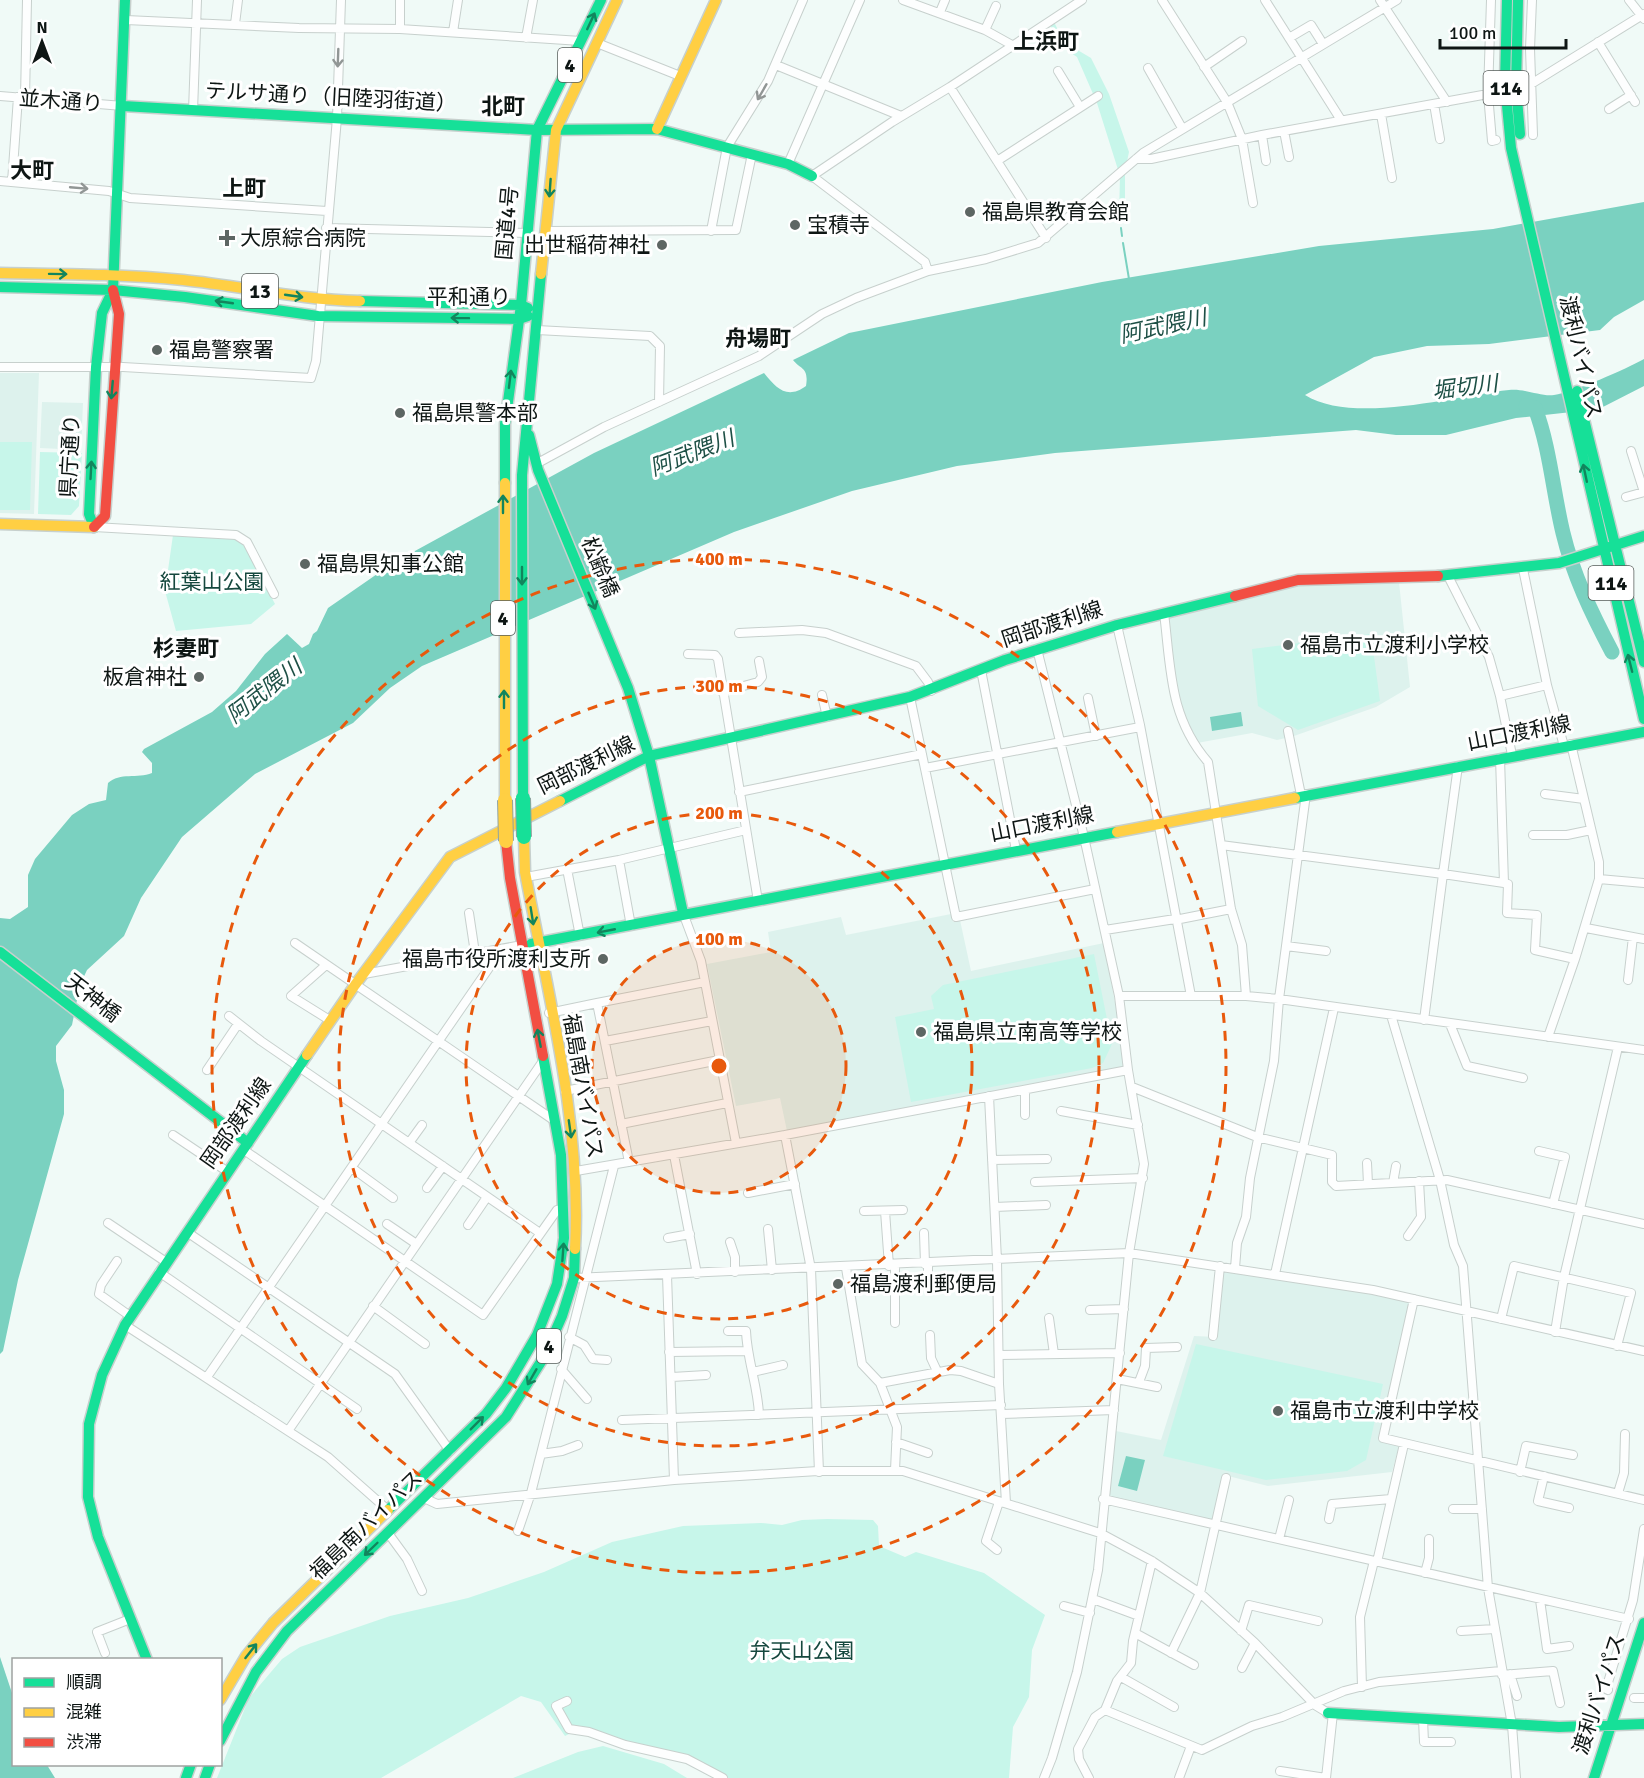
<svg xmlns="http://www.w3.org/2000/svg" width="1644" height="1778" viewBox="0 0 1644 1778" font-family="Signika,'Noto Sans JP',sans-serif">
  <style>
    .built { fill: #ddf2ed }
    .green { fill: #c7f6ea }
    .water { fill: #7ad1c0 }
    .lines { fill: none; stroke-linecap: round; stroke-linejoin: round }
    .stream { stroke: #7ad1c0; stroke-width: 2 }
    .river { stroke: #7ad1c0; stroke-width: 15 }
    .street-casing { stroke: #c7d0cd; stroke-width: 10 }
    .fast-casing { stroke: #c7d0cd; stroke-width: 13 }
    .slow-casing { stroke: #c7d0cd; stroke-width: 13 }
    .jam-casing { stroke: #c7d0cd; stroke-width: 13 }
    .street { stroke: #fdfefe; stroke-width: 8 }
    .fast { stroke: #16e098; stroke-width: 10 }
    .slow { stroke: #ffcf43; stroke-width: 10 }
    .jam { stroke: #f24e42; stroke-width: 10 }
    .fast-bridge-casing { stroke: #92a4a0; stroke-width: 16; stroke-linecap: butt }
    .slow-bridge-casing { stroke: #92a4a0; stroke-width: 16; stroke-linecap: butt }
    .fast-bridge { stroke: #16e098; stroke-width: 14 }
    .slow-bridge { stroke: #ffcf43; stroke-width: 14 }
    .oneway { stroke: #12855d }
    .oneway2 { stroke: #919695 }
    .ring { fill: none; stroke: #e8590c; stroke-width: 3; stroke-dasharray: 10 8 }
    .poi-dot { fill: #5d6663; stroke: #fff; stroke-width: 2 }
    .labels { text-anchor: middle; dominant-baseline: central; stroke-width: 6; stroke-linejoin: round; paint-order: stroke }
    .shield { fill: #fff; stroke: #565c5a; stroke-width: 1.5 }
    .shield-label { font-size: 20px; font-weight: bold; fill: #0e1614 }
    .street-label { font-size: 21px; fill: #0e1614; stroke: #fff }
    .poi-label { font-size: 21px; fill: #0e1614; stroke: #fff; text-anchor: start }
    .park-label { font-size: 21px; fill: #15483e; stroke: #fff }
    .neighbourhood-label { font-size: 22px; font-weight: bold; fill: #0e1614; stroke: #fff }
    .water-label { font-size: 22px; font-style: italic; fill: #1e5046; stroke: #fff }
    .centre { fill: #e8590c; stroke: #fff; stroke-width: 3 }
    .ring-label { font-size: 18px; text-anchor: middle; font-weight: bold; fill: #e8590c; stroke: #fff; stroke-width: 6; stroke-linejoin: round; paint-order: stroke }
  </style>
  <rect width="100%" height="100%" fill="#f0faf7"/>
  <path class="built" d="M0,373H39L34,514L0,513Z
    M42,402L83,403L81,450L40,448Z
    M1399,582L1410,687L1376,707L1294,736L1277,740L1252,733L1197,743L1178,704L1166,618L1294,586Z
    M951,914L953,922L960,920L971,971L1104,943L1126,1062L1122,1067L787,1131L780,1098L736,1106L707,964L771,952L768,932L841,917L846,935Z
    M1222,1272L1337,1286L1411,1302L1379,1440L1399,1446L1392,1472L1268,1486L1224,1475L1214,1521L1109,1496L1116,1431L1161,1440L1194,1336L1217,1337Z"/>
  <path class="green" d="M1054,22L1064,42L1091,58L1109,94L1129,152L1125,171V217H1119L1120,176L1097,103L1077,57L1062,47L1050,25Z
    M0,442H32L30,510H0Z
    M40,452L82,453L79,506L71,515L38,514Z
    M173,535L234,539L244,545L275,604L251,624L176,631L165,591Z
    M1371,634L1380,701L1298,730L1258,706L1252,649Z
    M1094,954L1112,1044L1103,1063L1092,1068L911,1102L895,1017L934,1009L931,996L943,985Z
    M1196,1344L1383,1384L1366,1460L1347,1471L1266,1480L1163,1456Z
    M827,1519L873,1520L878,1526L879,1546L905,1557L916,1552L984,1573L1045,1615L1032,1650L1029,1697L1013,1727L1009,1778H719L691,1764L589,1734L573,1732L565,1736L541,1702L521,1696L381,1778H217L249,1698L282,1659L300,1647L390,1616L468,1598L544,1572L612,1542L683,1526L761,1523L782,1525L802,1520Z
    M603,1746L664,1764L687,1778H513L578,1752Z"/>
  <path class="water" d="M1644,202V300L1614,317L1600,330L1489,344L1427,346L1374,357L1305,395C1353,425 1454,396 1509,390C1524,388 1541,397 1554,395C1574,392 1626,369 1644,359V386L1599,409L1516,418L1446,435H1396L1356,430L1055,453L957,466L852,491L734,532L422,666L390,688L353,723L255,774L182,837L141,898L124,936L87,970L80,985L72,1025L56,1046V1061L64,1090V1114L18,1280L3,1351L0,1354V918L10,919L28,907V875L35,859L72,815L89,804L106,800L108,783C120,772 137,779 152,773V763L142,752L144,749L212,712L236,691L265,654L287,634L302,648L309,644L313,634L317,631L328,608L393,563L594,453L764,373C776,388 787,400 806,386C809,367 801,370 793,360L849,333L1102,282L1319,246L1493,229Z
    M1241,712L1243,726L1212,731L1210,717Z
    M1126,1456L1145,1460L1137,1491L1118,1486Z
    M0,1657L13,1696L14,1764L47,1765L55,1778H0Z"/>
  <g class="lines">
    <path class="stream" d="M1121,228L1122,236
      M1123,243L1129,279"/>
    <path class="river" d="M1526,406L1535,408C1550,448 1553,492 1563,533C1573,575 1592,614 1612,652"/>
    <defs>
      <path id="street" d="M903,0L985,30L1012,45
        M1162,0L1227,102L1242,139L1253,203
        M1265,0L1341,120
        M1380,0L1447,102
        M1491,0L1488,94L1492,141L1496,140
        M1532,0L1530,49L1533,135
        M1629,0L1644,19
        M940,12L945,0
        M126,20L299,28L400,29L581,41
        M235,24L238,0
        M400,29V0
        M985,30L996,6
        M453,32L458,0
        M526,38L533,0
        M1289,38L1311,25L1323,44
        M1598,42L1635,102
        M597,43L680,76
        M776,65L901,116
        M1204,67L1242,41
        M1148,68L1182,128
        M1058,71L1080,107
        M1531,84L1644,14
        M950,87L1046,238
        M0,96L123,106
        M25,98L27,0
        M1434,104L1440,139
        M1609,109L1631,95
        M193,111L197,0
        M1381,114L1392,178
        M1284,131L1289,157
        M1262,135L1266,161
        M1136,159H1151L1262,135L1488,94
        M997,161L1098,96
        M788,164L860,0
        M0,181L109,191L130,198L327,211
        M12,182L18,97
        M326,228L527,233
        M546,231L736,230L752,154
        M711,231L727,147L768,81L803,0
        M928,271L925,262L812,176L892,122L950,87L1082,0
        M537,330L650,336L660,346L659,402
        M0,367H123L311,378L316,361L337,118L341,0
        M1631,451L1644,492
        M536,464L604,427L759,356L822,314L856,298L928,271L986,259L1038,243L1143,153L1397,0
        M1626,497L1644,492
        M94,527L236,535L247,542L274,594
        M1523,569L1547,685L1564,746
        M1448,576L1489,657L1500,696L1512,755
        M1164,613C1171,669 1169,717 1208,762L1231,909L1242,945L1246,996
        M1117,625L1140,725L1191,996
        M739,633L802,630L826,633L916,666L928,682L931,691
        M1037,649L1084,837L1119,996
        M688,654L715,655L718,659L758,901
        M981,670L1016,850
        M722,692L758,682L762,677L759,661
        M822,695L827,717
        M1500,696L1547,685
        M910,697L956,917L1095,889
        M1088,698L1096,736
        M1288,731L1301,795
        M1571,744L1599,862V879L1575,959
        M1458,766L1443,874L1504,883L1500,758
        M925,768L1140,727
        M739,792L922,754
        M1306,794L1279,999L1644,1050
        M1545,794L1584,799
        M1533,835H1567L1591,830
        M1221,845L1443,874L1424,1020
        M567,869L580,936
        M526,877L619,860
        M1599,879L1644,883
        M1504,883L1508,884L1507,913L1537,915L1535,950L1575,959L1548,1037
        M469,913L475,953
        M683,913L701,961L736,1143
        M1175,920L1231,909
        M631,926L619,860L746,830
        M1586,928L1644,939
        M1105,930L1175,919
        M295,943L555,1121
        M1286,946L1326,951
        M326,965L291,996L331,1021
        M364,974L522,945
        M1628,980L1633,937
        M597,1003L705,982
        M549,1013L597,1003L629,1162
        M1391,1015L1440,1180L1454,1245L1463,1266L1488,1588L1512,1725L1516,1778
        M229,1016L261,1041L540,1233
        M1450,1024L1467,1066L1523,1078
        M605,1041L712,1021
        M207,1070L238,1024
        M1128,1070L1119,996H1246L1279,999L1274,1061L1250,1178L1246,1217L1237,1243L1235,1268
        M1132,1087L1257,1137L1332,1155V1182L1336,1186L1447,1180L1644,1224
        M1025,1090V1115
        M565,1091L719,1060
        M989,1096L997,1260L999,1384
        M1061,1111L1138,1125
        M621,1124L727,1103
        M173,1135L228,1172
        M785,1135L811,1269L819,1472
        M409,1143L422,1125
        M244,1150L483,1315L557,1210L563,1209
        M1539,1151L1565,1157L1553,1204
        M674,1155L697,1274
        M992,1160L1047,1159
        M1367,1163L1368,1184
        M352,1168L393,1198
        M576,1171L785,1135L1128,1070L1144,1164L1129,1253L1098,1570L1077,1672L1052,1758L1044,1778
        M1035,1182L1143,1178
        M1393,1183L1396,1166
        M427,1188L443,1166
        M748,1193L795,1184
        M995,1207L1046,1205
        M864,1211L903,1210
        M885,1211L889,1266
        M108,1223L166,1262
        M387,1224L415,1243
        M468,1225L487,1197
        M768,1229L772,1270
        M187,1232L395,1374L450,1451
        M924,1233L925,1264
        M1408,1236L1421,1217L1419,1181
        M668,1238L690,1234
        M730,1242L735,1257V1272
        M117,1261L101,1285L99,1294L130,1316
        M928,1264V1288
        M895,1265V1323
        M846,1268L862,1364L880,1383L897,1427L895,1470
        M159,1272L357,1409
        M1275,1274L1334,1008
        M667,1275L674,1480
        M574,1278L1129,1253L1373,1290L1644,1351
        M1414,1299L1383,1438L1644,1500
        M373,1306L425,1344
        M1090,1310L1124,1309
        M1049,1318L1054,1354
        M1501,1319L1514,1266L1631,1293L1617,1346
        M125,1325L328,1457L389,1511
        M728,1331H746C747,1360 758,1386 759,1415
        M1555,1332L1564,1277L1618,1047
        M930,1335L931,1358L937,1371
        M1213,1336L1220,1266
        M569,1337L584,1345L593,1359L607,1360
        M669,1352L747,1351
        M999,1355L1120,1353
        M561,1369L587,1399
        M753,1372L783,1365
        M207,1377L502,949
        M672,1377L706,1375
        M1117,1379L1157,1387
        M1139,1382L1145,1366L1146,1348L1177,1347
        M880,1383L950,1370L961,1371L999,1384L1006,1503
        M1002,1414L1114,1410
        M622,1420L1001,1405
        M288,1431L543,1061
        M896,1442L928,1453
        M541,1454L562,1451L578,1445
        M1520,1472L1526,1446L1573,1455
        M1544,1476L1538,1501L1569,1508
        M1618,1493L1624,1473L1625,1434
        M424,1498L437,1504L674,1480L818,1471H903L1100,1533L1152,1561L1200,1593L1255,1643L1315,1705L1328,1713
        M1103,1499L1629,1619
        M1453,1509H1482
        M1329,1519L1332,1504L1391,1499
        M518,1531L531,1493L614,1166
        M388,1533L407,1559L422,1591
        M1279,1539L1289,1500
        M997,1550L986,1541L999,1502
        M1377,1562L1404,1444
        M1425,1573L1429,1558V1539
        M1093,1599L1139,1616
        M1540,1600L1547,1649L1569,1646
        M1064,1606L1090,1613
        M1241,1631L1249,1605L1318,1621
        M1461,1631L1495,1629
        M1135,1633L1194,1665
        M105,1653L97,1632L130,1619
        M1171,1653L1200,1593L1226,1478
        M1242,1668L1255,1643
        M1510,1674L1517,1696
        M1502,1675L1553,1671L1560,1703
        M1121,1677L1174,1707
        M1362,1687L1360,1617L1374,1561
        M1608,1690L1606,1689L1633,1600L1644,1529
        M1634,1698H1644
        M567,1701L556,1706L569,1729L589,1732L625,1745L687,1759L723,1778
        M1105,1710L1202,1750L1252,1726L1282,1717L1344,1691L1379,1682L1501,1671
        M1423,1719L1424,1742H1451
        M1280,1771L1326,1778
        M1089,1778L1079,1759L1078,1749L1095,1717L1105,1710L1117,1681L1131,1663L1133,1641L1152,1561
        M1179,1778L1191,1746
        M1326,1778L1333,1713"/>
      <path id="fast" d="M1507,0L1505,84L1511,148L1644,719
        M1518,0L1516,87L1520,134
        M123,106L537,130L657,129L788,164L812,176
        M0,287L113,290L185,297L318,316L519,319L528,316
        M360,301L521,305L528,308
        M1577,391L1644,662
        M529,435L538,470L628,688L649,756L683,913
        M505,483V424L521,305L537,130L601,0
        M94,527L89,514L96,367L102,313L113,290L125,0
        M1438,576L1559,563L1644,536
        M523,798L522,475L541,274
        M1295,798L1644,732
        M560,801L649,756L910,697L1005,660L1117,625L1235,596
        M531,944L1117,832
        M0,952L248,1143
        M388,1510L486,1414L506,1388L537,1335L557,1284L564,1238L561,1155L543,1056
        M147,1660L98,1537L88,1497L89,1424L102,1375L125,1325L307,1055
        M1328,1713L1559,1727L1644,1724
        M220,1741L256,1672L287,1631L506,1417L544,1357L562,1316L574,1278L575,1249
        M186,1778L191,1764
        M205,1778L210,1764
        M1594,1778L1644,1623"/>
      <path id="slow" d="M657,129L716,0
        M0,273C61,274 122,274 183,280C242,286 300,300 360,301
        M541,274L556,130L617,0
        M505,483V800
        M0,524L94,527
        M1117,832L1295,798
        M524,837L525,872C548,995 582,1123 575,1249
        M307,1055L355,985L450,857L560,801
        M220,1700L246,1656L273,1623L388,1510"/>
      <path id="jam" d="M94,527L105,516L119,314L113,290
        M1235,596L1298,580L1438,576
        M506,841L510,878L543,1056"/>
    </defs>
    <use href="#street" class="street-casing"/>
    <use href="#fast" class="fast-casing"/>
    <use href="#slow" class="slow-casing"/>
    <use href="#jam" class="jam-casing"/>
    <use href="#street" class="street"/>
    <use href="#fast" class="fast"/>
    <use href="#slow" class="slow"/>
    <use href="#jam" class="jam"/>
    <defs>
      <path id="fast-bridge" d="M523,798L524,837"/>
      <path id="slow-bridge" d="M505,800L506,841"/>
    </defs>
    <use href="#fast-bridge" class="fast-bridge-casing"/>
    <use href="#slow-bridge" class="slow-bridge-casing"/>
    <use href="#fast-bridge" class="fast-bridge"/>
    <use href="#slow-bridge" class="slow-bridge"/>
  </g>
  <defs><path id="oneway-shaft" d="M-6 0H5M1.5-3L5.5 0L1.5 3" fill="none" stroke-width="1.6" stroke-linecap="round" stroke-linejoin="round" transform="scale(1.5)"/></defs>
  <g class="oneway">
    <use href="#oneway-shaft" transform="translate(591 21) rotate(-65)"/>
    <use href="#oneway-shaft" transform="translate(550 188) rotate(94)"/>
    <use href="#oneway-shaft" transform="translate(58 274) rotate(1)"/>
    <use href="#oneway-shaft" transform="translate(294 296) rotate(8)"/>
    <use href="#oneway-shaft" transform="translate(224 302) rotate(-172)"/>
    <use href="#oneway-shaft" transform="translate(460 318) rotate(-179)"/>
    <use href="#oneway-shaft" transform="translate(510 379) rotate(-83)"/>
    <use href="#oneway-shaft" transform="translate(112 390) rotate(95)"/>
    <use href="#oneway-shaft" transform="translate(91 470) rotate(-87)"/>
    <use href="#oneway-shaft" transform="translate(1585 473) rotate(-102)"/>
    <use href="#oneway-shaft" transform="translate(503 504) rotate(-90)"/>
    <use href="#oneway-shaft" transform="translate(522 576) rotate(90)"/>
    <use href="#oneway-shaft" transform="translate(592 601) rotate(67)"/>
    <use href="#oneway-shaft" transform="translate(1630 663) rotate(-104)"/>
    <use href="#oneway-shaft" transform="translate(504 699) rotate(-90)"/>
    <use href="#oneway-shaft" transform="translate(532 916) rotate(81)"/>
    <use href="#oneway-shaft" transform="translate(606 931) rotate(169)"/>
    <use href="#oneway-shaft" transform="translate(539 1038) rotate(-101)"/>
    <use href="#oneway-shaft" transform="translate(570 1129) rotate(82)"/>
    <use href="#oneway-shaft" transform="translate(563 1252) rotate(-86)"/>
    <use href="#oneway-shaft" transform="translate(532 1377) rotate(120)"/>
    <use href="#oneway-shaft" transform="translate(477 1423) rotate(-45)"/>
    <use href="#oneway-shaft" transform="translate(371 1549) rotate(136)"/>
    <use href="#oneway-shaft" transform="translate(251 1651) rotate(-52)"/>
  </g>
  <g class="oneway2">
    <use href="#oneway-shaft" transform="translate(338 58) rotate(92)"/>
    <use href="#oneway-shaft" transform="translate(762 92) rotate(120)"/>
    <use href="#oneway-shaft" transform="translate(79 188) rotate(5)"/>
  </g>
  <circle cx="719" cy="1066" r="127" fill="#e8590c" fill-opacity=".12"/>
  <g class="ring">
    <circle cx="719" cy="1066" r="127"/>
    <circle cx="719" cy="1066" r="253"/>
    <circle cx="719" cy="1066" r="380"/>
    <circle cx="719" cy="1066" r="507"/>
  </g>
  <g class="poi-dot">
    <circle cx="970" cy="212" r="6"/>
    <circle cx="795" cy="225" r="6"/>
    <path d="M224 229h6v6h6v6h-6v6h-6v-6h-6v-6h6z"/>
    <circle cx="662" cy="245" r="6"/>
    <circle cx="157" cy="350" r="6"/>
    <circle cx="400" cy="413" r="6"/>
    <circle cx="305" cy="564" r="6"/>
    <circle cx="1288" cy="645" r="6"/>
    <circle cx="199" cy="677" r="6"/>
    <circle cx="603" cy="959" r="6"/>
    <circle cx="921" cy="1032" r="6"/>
    <circle cx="838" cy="1284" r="6"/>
    <circle cx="1278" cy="1411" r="6"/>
  </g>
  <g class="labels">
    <g class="shield">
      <rect x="558" y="48" width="24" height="34" rx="4.5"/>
      <rect x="1483.5" y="71" width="45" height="34" rx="4.5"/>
      <rect x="242" y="274" width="36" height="34" rx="4.5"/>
      <rect x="1588.5" y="566" width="45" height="34" rx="4.5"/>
      <rect x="491" y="601" width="24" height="34" rx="4.5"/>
      <rect x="537" y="1329" width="24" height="34" rx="4.5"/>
    </g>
    <g class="shield-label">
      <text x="570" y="65">4</text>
      <text x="1506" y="88">114</text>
      <text x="260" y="291">13</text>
      <text x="1611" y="583">114</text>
      <text x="503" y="618">4</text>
      <text x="549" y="1346">4</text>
    </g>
    <g class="street-label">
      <text transform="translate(331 97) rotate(3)">テルサ通り（旧陸羽街道）</text>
      <text transform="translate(61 101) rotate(4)">並木通り</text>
      <text transform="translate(507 223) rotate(-85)">国道4号</text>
      <text x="469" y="297">平和通り</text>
      <text transform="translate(1581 357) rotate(77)">渡利バイパス</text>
      <text transform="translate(70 456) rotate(-87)">県庁通り</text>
      <text transform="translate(600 567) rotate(67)">松齢橋</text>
      <text transform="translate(1052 624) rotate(-18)">岡部渡利線</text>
      <text transform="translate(1519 733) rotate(-11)">山口渡利線</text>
      <text transform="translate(586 765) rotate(-26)">岡部渡利線</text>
      <text transform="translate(1042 824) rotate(-11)">山口渡利線</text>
      <text transform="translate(93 998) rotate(38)">天神橋</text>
      <text transform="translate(583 1086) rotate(80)">福島南バイパス</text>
      <text transform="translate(236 1123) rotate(-55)">岡部渡利線</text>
      <text transform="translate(366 1525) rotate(-44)">福島南バイパス</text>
      <text transform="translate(1599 1694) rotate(-72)">渡利バイパス</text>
    </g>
    <g class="poi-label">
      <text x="982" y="212">福島県教育会館</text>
      <text x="807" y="225">宝積寺</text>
      <text x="240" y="238">大原綜合病院</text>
      <text x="650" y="245" text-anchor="end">出世稲荷神社</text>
      <text x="169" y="350">福島警察署</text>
      <text x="412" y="413">福島県警本部</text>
      <text x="317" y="564">福島県知事公館</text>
      <text x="1300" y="645">福島市立渡利小学校</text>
      <text x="187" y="677" text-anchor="end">板倉神社</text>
      <text x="591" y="959" text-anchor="end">福島市役所渡利支所</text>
      <text x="933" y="1032">福島県立南高等学校</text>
      <text x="850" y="1284">福島渡利郵便局</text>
      <text x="1290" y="1411">福島市立渡利中学校</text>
    </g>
    <g class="park-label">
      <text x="212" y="582">紅葉山公園</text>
      <text x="802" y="1651">弁天山公園</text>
    </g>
    <g class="neighbourhood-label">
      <text x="1046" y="41">上浜町</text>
      <text x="503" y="106">北町</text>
      <text x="32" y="170">大町</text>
      <text x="244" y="188">上町</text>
      <text x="758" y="338">舟場町</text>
      <text x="186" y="648">杉妻町</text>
    </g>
    <g class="water-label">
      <text transform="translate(1163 326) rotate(-12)">阿武隈川</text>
      <text transform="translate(1465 387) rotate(-7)">堀切川</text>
      <text transform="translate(692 453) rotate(-21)">阿武隈川</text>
      <text transform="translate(264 691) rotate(-38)">阿武隈川</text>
    </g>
  </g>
  <circle cx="719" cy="1066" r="9" class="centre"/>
  <g class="ring-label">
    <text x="719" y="565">400 m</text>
    <text x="719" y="692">300 m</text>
    <text x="719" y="819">200 m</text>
    <text x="719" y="945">100 m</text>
  </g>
  <rect x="12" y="1658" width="210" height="108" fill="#ffffff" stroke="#9fa2a1" stroke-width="1.5"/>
  <rect x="24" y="1678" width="30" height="9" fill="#16e098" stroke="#9fa2a1" stroke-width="1.5"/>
  <text x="66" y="1688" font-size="18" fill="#0e1614">順調</text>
  <rect x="24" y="1708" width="30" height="9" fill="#ffcf43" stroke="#9fa2a1" stroke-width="1.5"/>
  <text x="66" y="1718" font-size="18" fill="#0e1614">混雑</text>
  <rect x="24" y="1738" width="30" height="9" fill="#f24e42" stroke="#9fa2a1" stroke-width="1.5"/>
  <text x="66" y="1748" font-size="18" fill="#0e1614">渋滞</text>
  <g transform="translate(42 42)" stroke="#ffffff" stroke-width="4.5" paint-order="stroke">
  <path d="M0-4.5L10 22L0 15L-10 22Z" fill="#0e1614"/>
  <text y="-9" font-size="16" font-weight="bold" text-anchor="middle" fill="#0e1614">N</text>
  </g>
  <path d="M1440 39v9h126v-9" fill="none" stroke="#0e1614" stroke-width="3"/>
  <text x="1449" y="39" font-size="18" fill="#0e1614" stroke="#ffffff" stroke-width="4.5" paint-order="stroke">100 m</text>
</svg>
